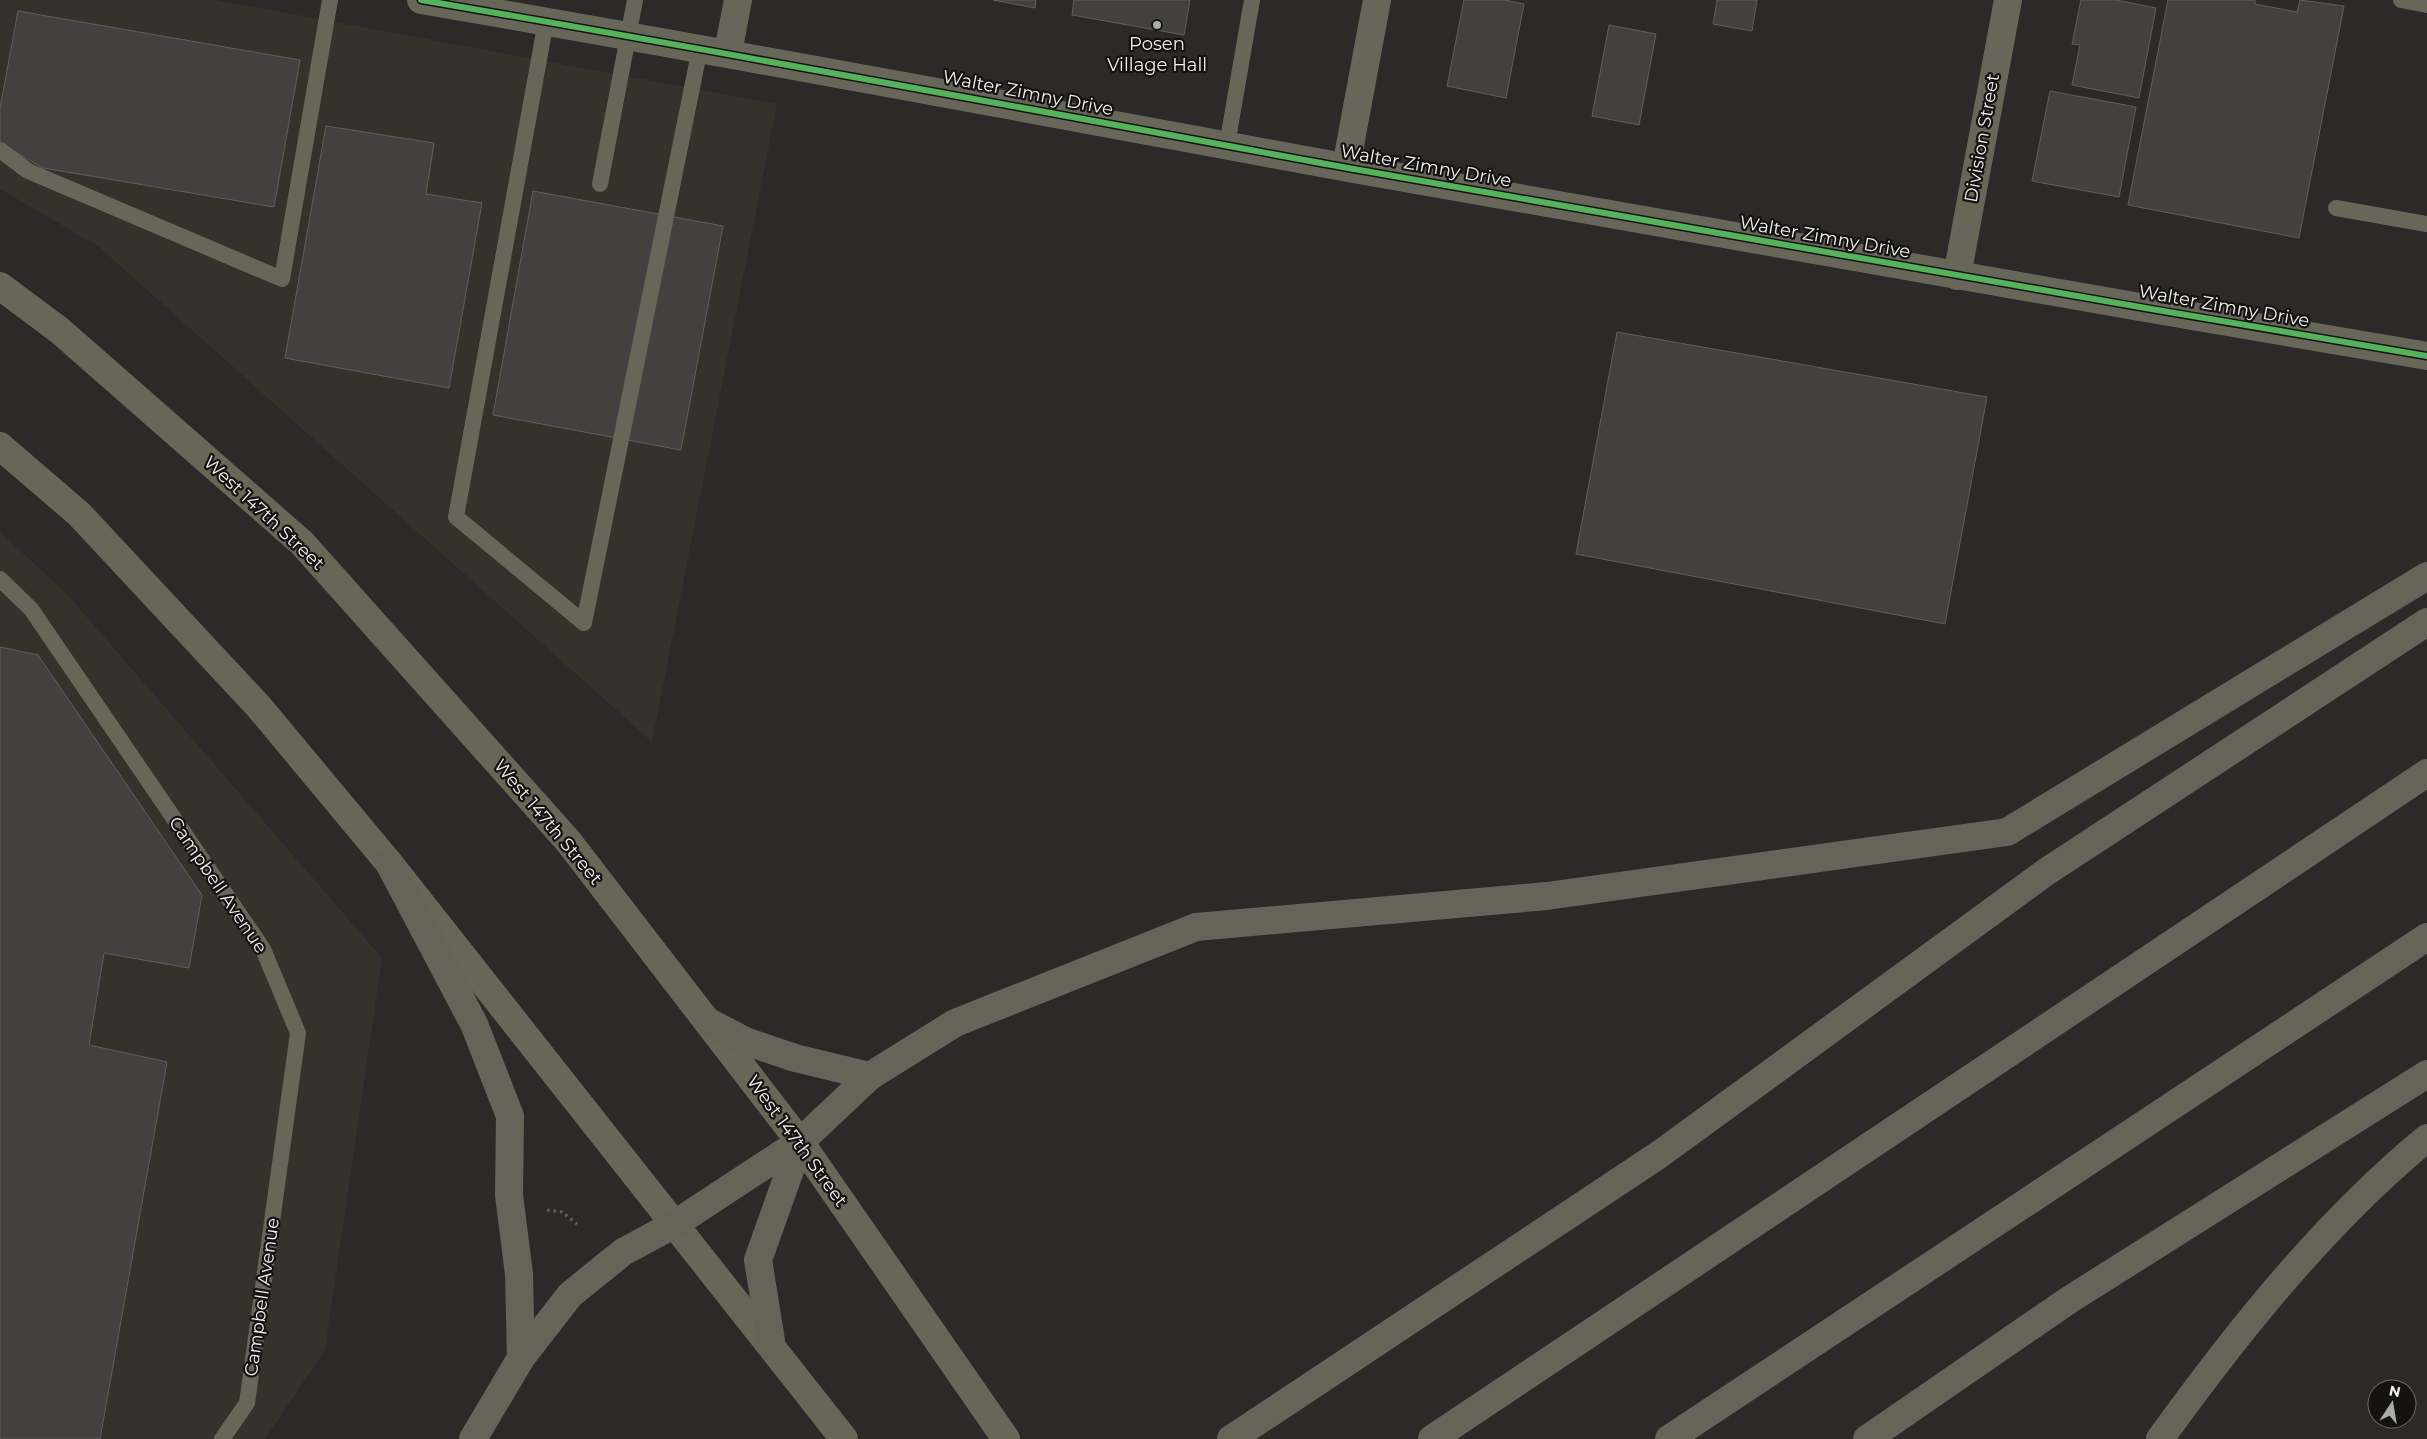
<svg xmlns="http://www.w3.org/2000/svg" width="2427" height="1439" viewBox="0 0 2427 1439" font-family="Montserrat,sans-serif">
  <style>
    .built { fill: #34322a }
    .building { fill: #42413f; stroke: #5f5f5d }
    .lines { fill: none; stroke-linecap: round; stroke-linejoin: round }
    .path { stroke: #626059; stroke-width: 3; stroke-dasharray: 2.5 4; stroke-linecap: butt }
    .lane { stroke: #686659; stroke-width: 16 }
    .street { stroke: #686659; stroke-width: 28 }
    .primary { stroke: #696658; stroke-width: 28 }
    .highway { stroke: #666458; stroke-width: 28 }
    .cycleway-casing { stroke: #141312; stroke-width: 9 }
    .cycleway { stroke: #56b35d; stroke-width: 6 }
    .poi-dot { fill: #ababa8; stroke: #141312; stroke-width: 2 }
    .labels { text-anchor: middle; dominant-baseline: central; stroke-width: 4.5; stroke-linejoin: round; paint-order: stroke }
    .poi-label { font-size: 18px; fill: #f0f0ed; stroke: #141312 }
    .street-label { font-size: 18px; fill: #f0f0ed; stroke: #141312 }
  </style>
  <rect width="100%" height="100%" fill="#2b2a28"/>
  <path class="built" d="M0,0H216L777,104L652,742L98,246L0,189Z
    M0,532L67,594L382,958L325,1350L265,1439H0Z"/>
  <path class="building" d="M993,0H1036L1035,8Z
    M1074,0H1190L1184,35L1072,15Z
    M1464,0H1505L1524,4L1506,98L1447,86Z
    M1717,0H1757L1752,31L1713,24Z
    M2081,0H2116L2156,8L2139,98L2072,85L2080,45L2072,44Z
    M2168,0H2255V4L2297,12L2300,0L2344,6L2299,238L2128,205Z
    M18,11L300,60L274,207L43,168L0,143V108Z
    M1609,25L1656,34L1639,125L1592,116Z
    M2050,91L2136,107L2119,197L2032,181Z
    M326,126L434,143L426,194L482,203L449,388L285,358Z
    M533,191L723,226L681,450L493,415Z
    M1617,332L1987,397L1945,624L1576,554Z
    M0,647L38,655L202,895L189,968L104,953L89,1045L167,1062L100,1439H0Z"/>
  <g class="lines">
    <path class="path" d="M547,1210L562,1212L577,1224"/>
    <path class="lane" d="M2401,0L2427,5
      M546,21L456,517L584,623L700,48
      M1227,145L1252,0
      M0,150L28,171L282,279L330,0
      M600,184L635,0
      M2336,208L2427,224
      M0,579L31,609L263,949L298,1033L247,1403L222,1439"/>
    <path class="street" d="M421,0C731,53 1039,111 1348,168C1707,233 2067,295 2427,356
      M728,52L738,0
      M1346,167L1377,0
      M1957,276L2008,0"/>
    <path class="primary" d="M0,286L59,330L302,543L568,841L800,1142L1006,1439
      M0,446L79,514L259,707L389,863L844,1439"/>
    <path class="highway" d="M389,863L474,1024L510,1116L509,1195L519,1274L521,1358
      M707,1021L745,1041L795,1058L870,1076
      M772,1347L758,1260L800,1142
      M473,1439L521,1358L570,1295L623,1252L675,1224L800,1142L870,1076L955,1023L1196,927L1547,896L2007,832L2427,576
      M1231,1439L1660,1154L2046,872L2427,622
      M1432,1439L2427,773
      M1669,1439L2427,937
      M1867,1439L2069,1300L2427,1074
      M2160,1439C2238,1331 2324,1223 2427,1138"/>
    <defs>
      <path id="cycleway" d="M421,0C731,53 1039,111 1348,168C1707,233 2067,295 2427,356"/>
    </defs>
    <use href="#cycleway" class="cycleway-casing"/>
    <use href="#cycleway" class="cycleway"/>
  </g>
  <circle class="poi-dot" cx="1157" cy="25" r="5"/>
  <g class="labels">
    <g class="poi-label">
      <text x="1157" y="44">Posen<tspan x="1157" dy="21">Village Hall</tspan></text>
    </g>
    <g class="street-label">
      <text transform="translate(1028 93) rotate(11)">Walter Zimny Drive</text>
      <text transform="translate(1982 138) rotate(-80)">Division Street</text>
      <text transform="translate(1426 166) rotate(10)">Walter Zimny Drive</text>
      <text transform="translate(1825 237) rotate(10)">Walter Zimny Drive</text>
      <text transform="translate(2224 306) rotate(10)">Walter Zimny Drive</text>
      <text transform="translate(264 513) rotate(43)">West 147th Street</text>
      <text transform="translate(548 822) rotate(50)">West 147th Street</text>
      <text transform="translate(218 885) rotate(56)">Campbell Avenue</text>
      <text transform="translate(797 1141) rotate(54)">West 147th Street</text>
      <text transform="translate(262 1297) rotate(-82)">Campbell Avenue</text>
    </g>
  </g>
  <g transform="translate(2392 1404) rotate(12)"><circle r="24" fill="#141312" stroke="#6c6b6a"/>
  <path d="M0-4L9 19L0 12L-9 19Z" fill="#ababa8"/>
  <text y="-8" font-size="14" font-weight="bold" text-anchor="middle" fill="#f0f0ed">N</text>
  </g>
</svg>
